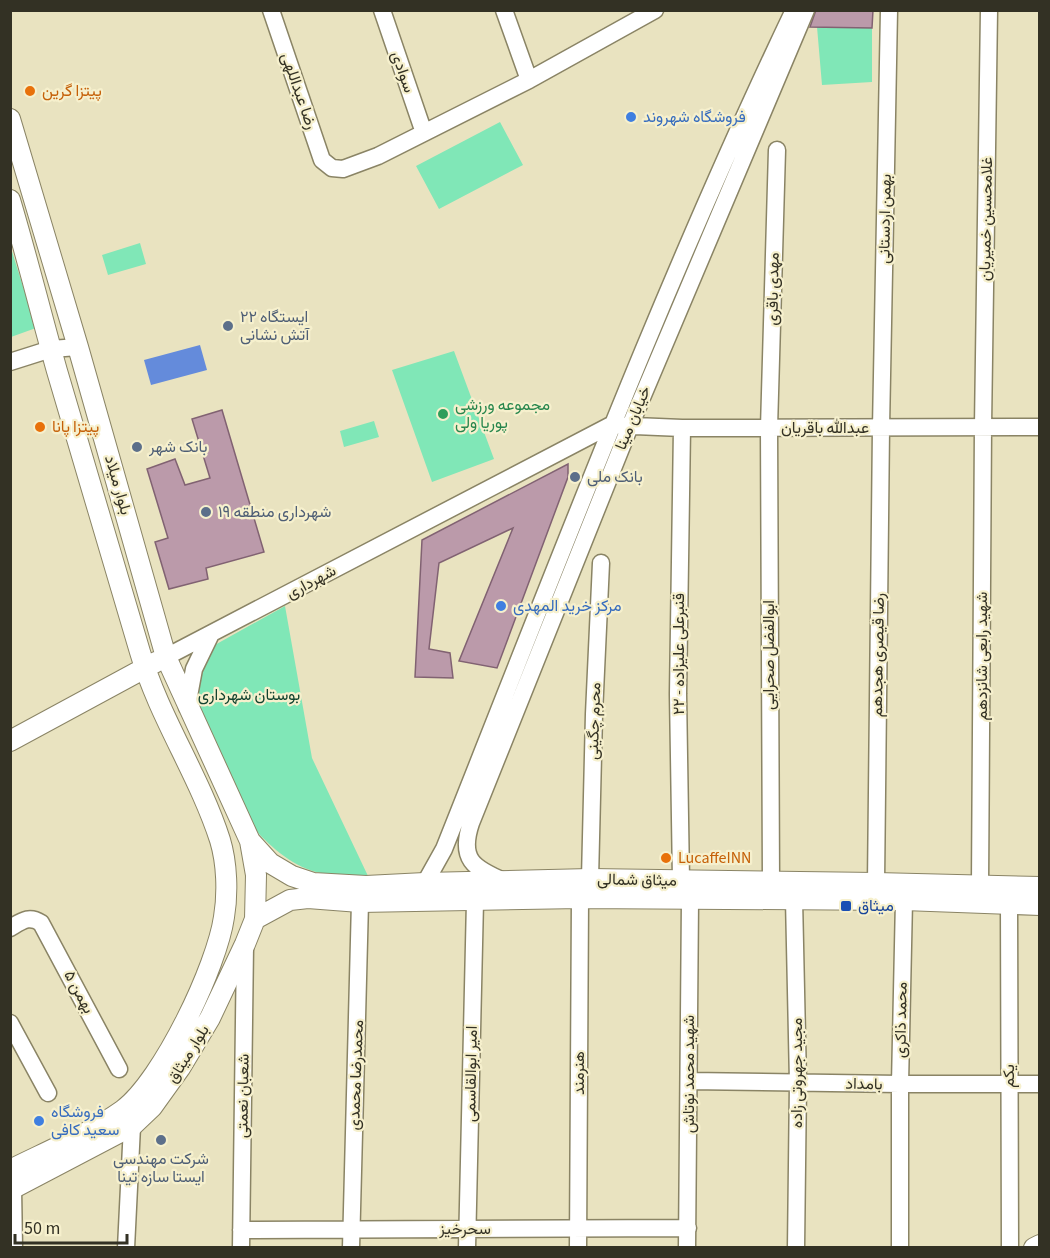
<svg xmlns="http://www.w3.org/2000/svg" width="1050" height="1258" viewBox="0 0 1050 1258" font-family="'Source Sans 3',Vazirmatn,sans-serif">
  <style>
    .green { fill: #80e7b7 }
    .water { fill: #648bdb }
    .building { fill: #bb9aaa; stroke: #816272; stroke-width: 1.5 }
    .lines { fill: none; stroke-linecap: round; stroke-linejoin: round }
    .minor-casing { stroke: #8a8465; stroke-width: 19 }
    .major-casing { stroke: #8a8465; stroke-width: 22 }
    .minor { stroke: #fff; stroke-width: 16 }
    .major { stroke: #fff; stroke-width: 20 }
    .food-dot { fill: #e8710a; stroke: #f6f0cd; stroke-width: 2 }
    .shop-dot { fill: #3f7fe0; stroke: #f6f0cd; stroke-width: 2 }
    .service-dot { fill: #5c6f8a; stroke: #f6f0cd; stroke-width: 2 }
    .leisure-dot { fill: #2e9e5b; stroke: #f6f0cd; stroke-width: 2 }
    .transit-dot { fill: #1a4fb4; stroke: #f6f0cd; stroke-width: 2 }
    .labels { text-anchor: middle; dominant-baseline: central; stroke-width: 4.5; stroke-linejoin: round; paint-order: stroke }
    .street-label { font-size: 16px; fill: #333124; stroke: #f6f0cd }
    .food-label { font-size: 16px; fill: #c56008; stroke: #f6f0cd; text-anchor: start }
    .shop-label { font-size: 16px; fill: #366cbe; stroke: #f6f0cd; text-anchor: start }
    .service-label { font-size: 16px; fill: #4e5e75; stroke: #f6f0cd; text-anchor: start }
    .leisure-label { font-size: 16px; fill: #27864d; stroke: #f6f0cd; text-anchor: start }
    .park-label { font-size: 16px; fill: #12432f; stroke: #f6f0cd }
    .transit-label { font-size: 16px; fill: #164399; stroke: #f6f0cd; text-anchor: start }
  </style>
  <rect width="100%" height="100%" fill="#e9e3c0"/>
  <path class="green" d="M817,27L872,28V82L822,85Z
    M500,122L523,165L439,209L416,166Z
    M140,243L146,264L108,275L102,255Z
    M10,245L36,328L11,337H10Z
    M454,351L494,459L432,482L392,370Z
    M374,421L379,437L344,447L340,431Z
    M285,606L312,758L368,876C352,875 336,876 321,873C290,867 264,841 245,818L195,701L200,672L213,646Z"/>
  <path class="water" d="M200,345L207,370L151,385L144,360Z"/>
  <path class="building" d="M816,10H873L872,28L810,27Z
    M222,410L264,552L206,568L208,579L169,589L155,542L168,538L147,469L175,459L185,485L210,478L192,419Z
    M568,464V477L497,668L459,661L513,528L439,563L429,649L450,653L453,678L415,677L422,540Z"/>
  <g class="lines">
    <defs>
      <path id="minor" d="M271,10L322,160L332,168L343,169L378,156L529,80L655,10
        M382,10L424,133
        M504,10L529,80
        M10,362L51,349L78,347
        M166,657L611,425L682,428L1040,427
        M187,707L194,669L211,634
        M590,879L594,714L601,563
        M681,880L678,694L682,428
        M504,881C473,868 459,859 471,823L630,426L806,10
        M771,881L769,428L777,150
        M425,883L444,849C556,568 663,284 794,10
        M876,883L881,428L889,10
        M980,885L983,427L989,10
        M794,899L798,1082L796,1248
        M1009,904L1010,1248
        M10,928C22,921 29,915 41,923L119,1069
        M10,1023L48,1093
        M689,1081L900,1084H1040
        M13,1188L14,1248
        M241,1230L688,1228
        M126,1248L132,1126
        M241,1248L245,945
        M351,1248L360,902
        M467,1248L475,901
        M578,1248L580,898
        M687,1248L690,900
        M900,1248V1084L904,900"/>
      <path id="major" d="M10,119L78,347L166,657L250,841L256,875L255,919L245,944L210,1018L180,1068L152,1107L132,1126L10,1190
        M10,200C27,257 41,314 57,371C84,465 113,558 140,652C159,717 199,775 220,840C227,863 228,893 224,917C217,966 163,1080 123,1110C91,1133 46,1152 10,1170
        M10,741L156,662
        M250,841L270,863L292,876L313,883L366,886L425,883L590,879L876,883L1040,887
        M255,919L290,900L308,898L360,902L580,898L904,900L1040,905
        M1034,1248L1040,1245"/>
    </defs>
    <use href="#minor" class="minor-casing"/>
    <use href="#major" class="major-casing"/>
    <use href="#minor" class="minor"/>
    <use href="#major" class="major"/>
  </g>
  <g class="food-dot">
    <circle cx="30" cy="91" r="6"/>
    <circle cx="40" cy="427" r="6"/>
    <circle cx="666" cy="858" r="6"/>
  </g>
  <g class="shop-dot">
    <circle cx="631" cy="117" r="6"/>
    <circle cx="501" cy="606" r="6"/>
    <circle cx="39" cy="1121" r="6"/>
  </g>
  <g class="service-dot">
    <circle cx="228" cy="326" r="6"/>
    <circle cx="137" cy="447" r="6"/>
    <circle cx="575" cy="477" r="6"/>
    <circle cx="206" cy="512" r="6"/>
    <circle cx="161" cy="1140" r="6"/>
  </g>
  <circle class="leisure-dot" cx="443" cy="414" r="6"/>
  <rect class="transit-dot" x="840" y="900" width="12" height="12" rx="3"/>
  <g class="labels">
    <g class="street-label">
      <text transform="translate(403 72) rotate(71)">سوادی</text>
      <text transform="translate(299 91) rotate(71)">رضا عبداللهی</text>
      <text transform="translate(885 219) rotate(-89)">بهمن اردستانی</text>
      <text transform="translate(986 219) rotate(-89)">غلامحسین خمیریان</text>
      <text transform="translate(773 289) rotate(-89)">مهدی باقری</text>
      <text transform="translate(633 418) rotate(-67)">خیابان مینا</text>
      <text x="825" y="428">عبدالله باقریان</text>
      <text transform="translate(118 485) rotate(74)">بلوار میلاد</text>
      <text transform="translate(311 582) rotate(-28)">شهرداری</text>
      <text transform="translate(679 654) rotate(-90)">قنبرعلی علیزاده - ۲۲</text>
      <text transform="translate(769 655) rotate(-90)">ابوالفضل صحرایی</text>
      <text transform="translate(878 655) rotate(-89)">رضا قیصری هجدهم</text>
      <text transform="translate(982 656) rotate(-90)">شهید رابعی شانزدهم</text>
      <text transform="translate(594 721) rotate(-88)">محرم چگینی</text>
      <text transform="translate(637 880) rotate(1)">میثاق شمالی</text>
      <text transform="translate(79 992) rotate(62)">بهمن ۵</text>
      <text transform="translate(901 1020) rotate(-89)">محمد ذاکری</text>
      <text transform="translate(188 1054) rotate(-58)">بلوار میثاق</text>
      <text transform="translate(579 1073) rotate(-90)">هنرمند</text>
      <text transform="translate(797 1073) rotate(-90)">مجید جهروتی زاده</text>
      <text transform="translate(471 1074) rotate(-89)">امیر ابوالقاسمی</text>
      <text transform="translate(689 1074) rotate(-90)">شهید محمد نوتاش</text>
      <text transform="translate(356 1075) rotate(-88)">محمدرضا محمدی</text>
      <text transform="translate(1009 1076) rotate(-90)">یکم</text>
      <text transform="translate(864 1084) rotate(1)">بامداد</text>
      <text transform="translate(243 1096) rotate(-89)">شعبان نعمتی</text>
      <text x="465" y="1229">سحرخیز</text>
    </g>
    <g class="food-label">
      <text x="42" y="91">پیتزا گرین</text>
      <text x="52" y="427">پیتزا پانا</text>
      <text x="678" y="858">LucaffeINN</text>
    </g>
    <g class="shop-label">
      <text x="643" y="117">فروشگاه شهروند</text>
      <text x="513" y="606">مرکز خرید المهدی</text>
      <text x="51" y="1112">فروشگاه<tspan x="51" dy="18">سعید کافی</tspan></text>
    </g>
    <g class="service-label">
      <text x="240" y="317">ایستگاه ۲۲<tspan x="240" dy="18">آتش نشانی</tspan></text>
      <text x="149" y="447">بانک شهر</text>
      <text x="587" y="477">بانک ملی</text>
      <text x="218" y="512">شهرداری منطقه ۱۹</text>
      <text x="161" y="1159" text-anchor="middle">شرکت مهندسی<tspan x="161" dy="18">ایستا سازه تینا</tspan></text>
    </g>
    <g class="leisure-label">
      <text x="455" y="405">مجموعه ورزشی<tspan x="455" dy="18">پوریا ولی</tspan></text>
    </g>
    <g class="park-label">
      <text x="249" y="695">بوستان شهرداری</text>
    </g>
    <g class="transit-label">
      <text x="858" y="906">میثاق</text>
    </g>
  </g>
  <rect width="1050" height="1258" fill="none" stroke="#333124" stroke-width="24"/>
  <path d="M15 1234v9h112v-9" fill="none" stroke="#333124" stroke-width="3"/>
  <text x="24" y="1234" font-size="18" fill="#333124" stroke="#f6f0cd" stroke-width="4.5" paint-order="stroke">50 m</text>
</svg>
